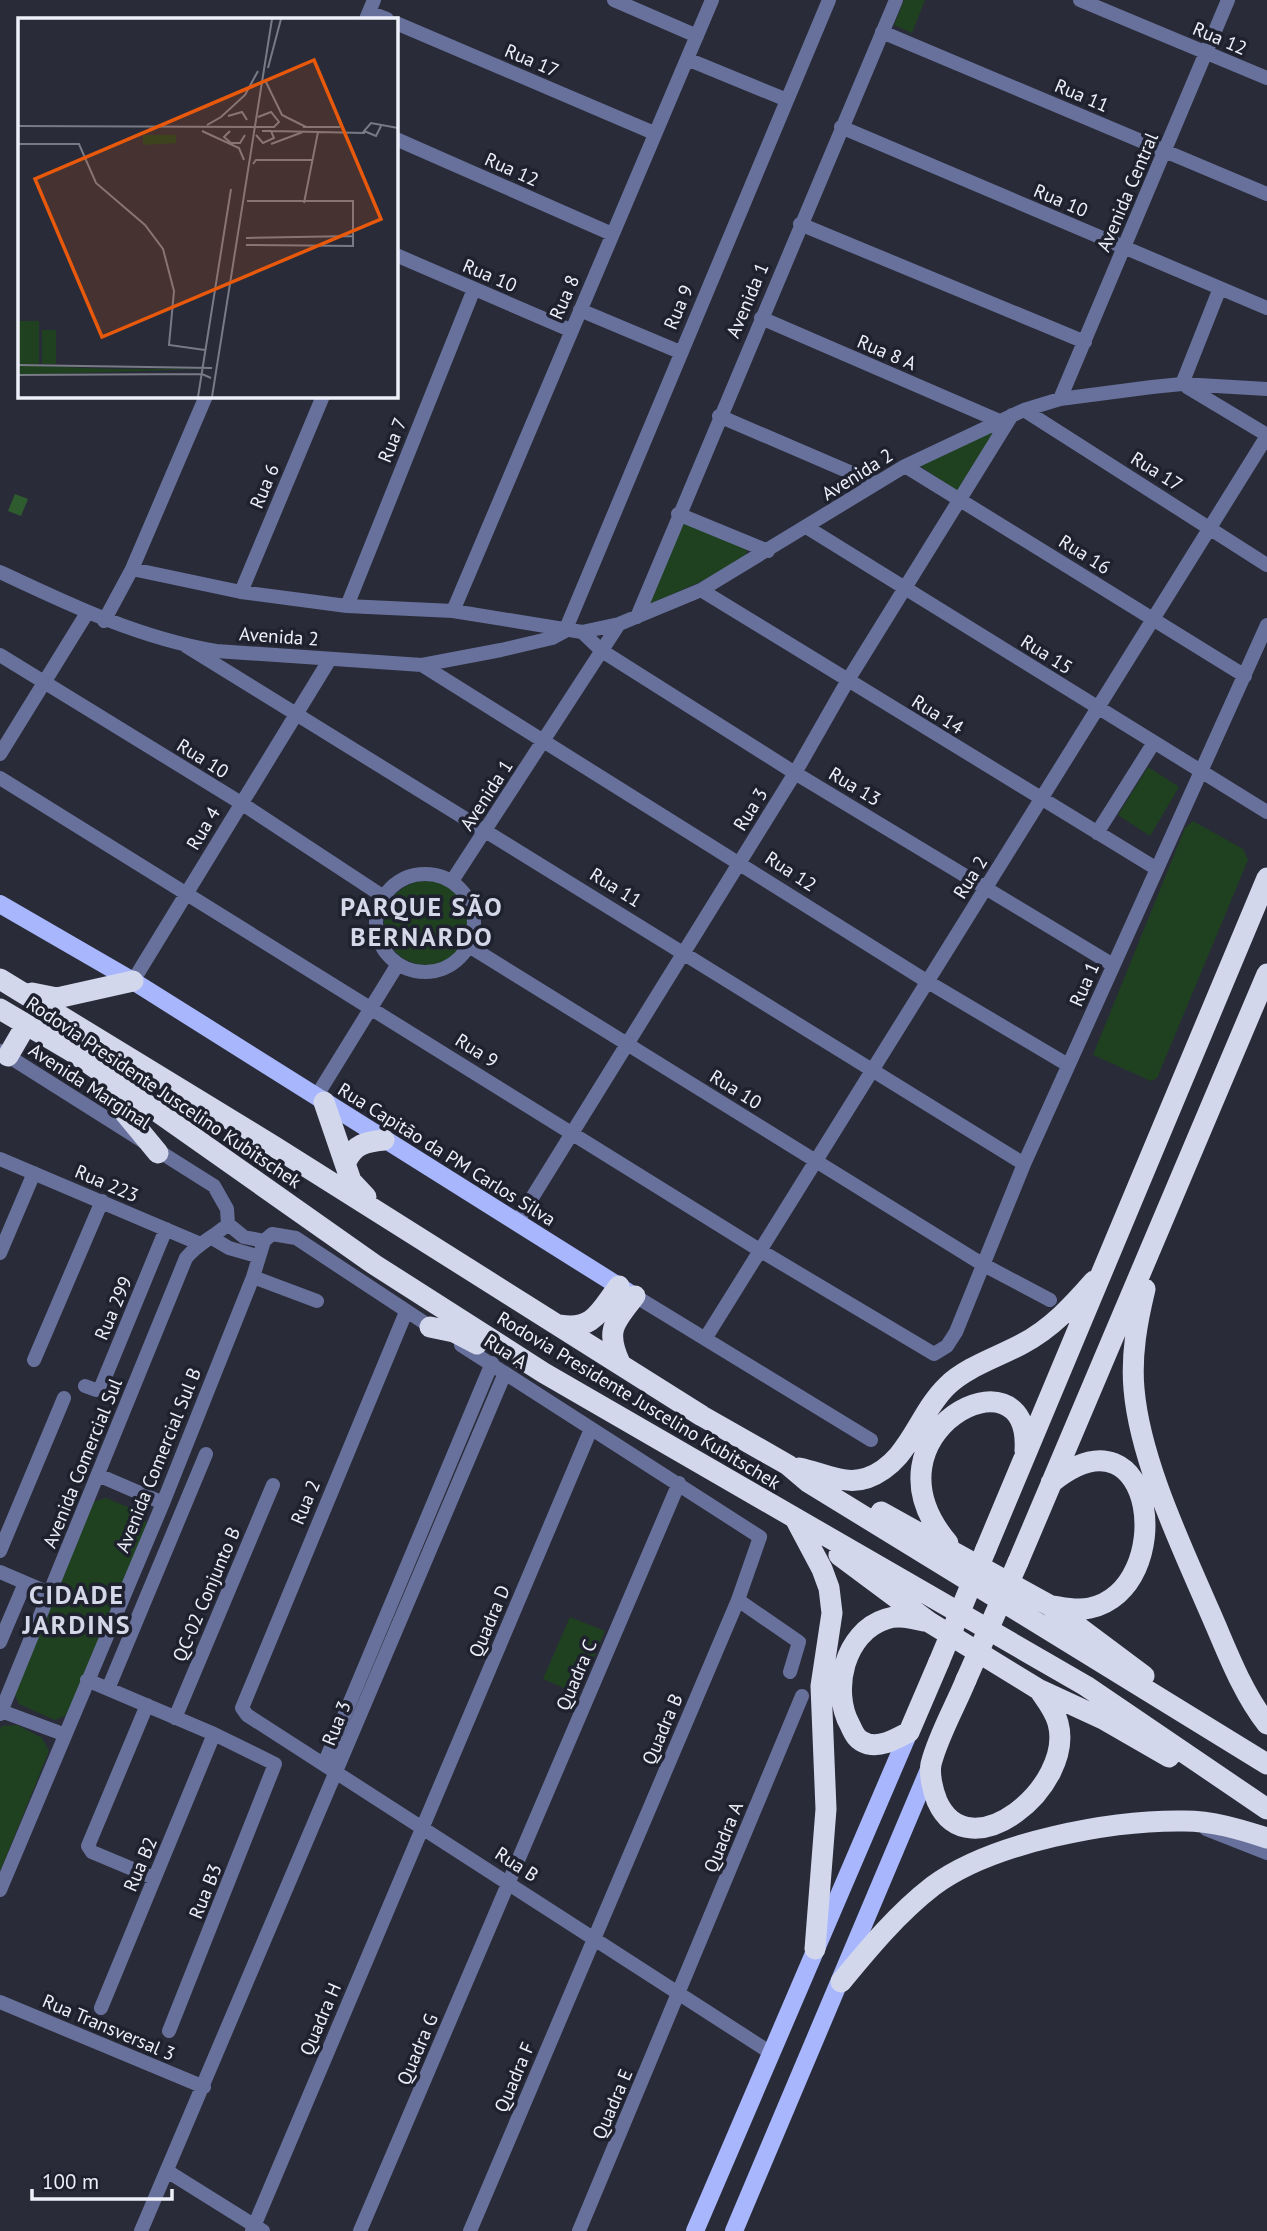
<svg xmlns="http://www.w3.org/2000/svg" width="1267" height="2231" viewBox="0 0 1267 2231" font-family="'PT Sans',sans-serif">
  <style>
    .green { fill: #1f4120 }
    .water { fill: #2e5c2f }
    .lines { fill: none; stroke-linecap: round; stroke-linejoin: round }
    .minor { stroke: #68719c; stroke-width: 14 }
    .major { stroke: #a8b7fd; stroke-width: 18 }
    .highway { stroke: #d2d7ec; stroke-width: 21 }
    .highway-bridge { stroke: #d2d7ec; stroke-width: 21 }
    .labels { text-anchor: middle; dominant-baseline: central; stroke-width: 7; stroke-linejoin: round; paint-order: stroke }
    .street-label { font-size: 19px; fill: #eef0f9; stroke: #1f222e }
    .district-label { font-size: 26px; font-weight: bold; letter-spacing: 2px; fill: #d4d8e8; stroke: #1f222e }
    .inset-road { fill: none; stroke: #787a85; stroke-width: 2 }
    .view { fill: #e8590c; fill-opacity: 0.15; stroke: #e8590c; stroke-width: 3.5 }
    .inset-edge { fill: none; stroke: #eef0f9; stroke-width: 3.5 }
  </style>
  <rect width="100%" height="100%" fill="#292c38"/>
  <path class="green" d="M904,0H925L912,33L894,25Z
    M1004,427L961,494L919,465Z
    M681,522L747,549L746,556L700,582L649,604Z
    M1148,767L1179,787L1150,836L1118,815Z
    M1193,821L1243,849L1248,860L1157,1078L1151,1081L1093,1055L1185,828Z
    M384 923a42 42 0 1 1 84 0a42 42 0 1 1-84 0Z
    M106,1498L144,1514L147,1527L67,1715L55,1720L19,1704L14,1692L93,1502Z
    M570,1617L605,1631L578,1694L543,1679Z
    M17,1725L42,1738L49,1751L0,1872V1729L2,1726Z"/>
  <path class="water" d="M15,494L28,499L21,516L8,511Z"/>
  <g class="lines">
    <path class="minor" d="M614,0L697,36
      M1080,0L1267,78
      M369,12L387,19
      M366,19L374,0
      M396,23L654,133
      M882,32L1267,194
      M687,59L787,100
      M841,127L1267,308
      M396,139L612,234
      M800,224L1085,342
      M396,255L570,330
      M580,310L680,352
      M761,318L997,420
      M1182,384L1220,288
      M1187,387L1267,435
      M1060,399L1228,0
      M1024,410L1267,565
      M719,416L875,483
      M905,466L1245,676
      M678,514L768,551
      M808,528L1267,812
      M132,569L241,592L347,606L453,611L582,632L619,624L701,590L905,466L1024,410L1060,399L1152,387L1182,384L1267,389
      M0,572C70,605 139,638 216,651L422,665L501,650L552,638L565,631
      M701,590L1157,869
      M241,592L323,396
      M347,606L474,289
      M453,611L712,0
      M637,617L896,0
      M104,621L132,569L206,396
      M565,631L829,0
      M582,632L602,651L795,773L1113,965
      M186,646L1024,1164
      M0,655L241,803L384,897
      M422,665L928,982L1068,1065
      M0,754L87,613
      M0,778L761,1251L934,1354L947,1346L956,1332L1024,1164L1267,625
      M1097,833L1153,744
      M376 923a49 49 0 1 1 98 0a49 49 0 1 1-98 0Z
      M452,881L619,624
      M469,946L982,1264L1050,1300
      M133,981L330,659
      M316,1097L398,964
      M0,1159L198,1243
      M517,1222L795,773L848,680L1012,415
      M228,1224L244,1237L264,1241
      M212,1238L229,1248L257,1256
      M0,1253L34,1173
      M253,1277L317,1301
      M635,1296L871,1440
      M406,1312L242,1708L247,1715L771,2053
      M705,1339L1267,436
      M461,1345L760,1537L738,1600L470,2231
      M34,1360L102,1201
      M85,1386L96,1390L101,1387L166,1229
      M98,1475L163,1503
      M0,1551L64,1398
      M0,1572L49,1593
      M738,1600L799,1642L790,1672
      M0,1642L25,1583
      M87,1680L214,1734L275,1764L169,2031
      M108,1689L206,1454
      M147,1705L88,1846L92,1852L154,1878
      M1,1711L63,1734
      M0,1714L186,1258C199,1242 213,1238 228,1224L227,1209L214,1186L0,1051
      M175,1718L273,1485
      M324,1764L492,1363
      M1206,1829L1267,1853
      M0,1890L163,1503L253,1277L264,1241L272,1234L296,1238L437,1331
      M0,2002L204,2087
      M101,2008L214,1734
      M167,2171L263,2231
      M141,2231L505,1373
      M252,2231L591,1429
      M360,2231L679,1483
      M579,2231L802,1696"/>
    <path class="major" d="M0,904L133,981L628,1292
      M695,2231L909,1732
      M734,2231L930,1767"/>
    <path class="highway" d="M0,979L275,1147L702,1416L788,1465L808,1482L1267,1764
      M32,993L57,998L133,981
      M0,1009L71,1051L375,1265L544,1373L1086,1686L1267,1809
      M8,1056L26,1025
      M101,1084L158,1153
      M324,1102L351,1181L366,1197
      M346,1162C354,1144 366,1142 384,1140
      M1145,1289C1137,1322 1131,1355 1134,1389C1140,1460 1181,1545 1209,1610C1226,1648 1241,1691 1267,1724
      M560,1325C594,1331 600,1310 619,1286
      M430,1327L454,1332L477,1344
      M620,1363C605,1331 614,1322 635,1296
      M799,1468C821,1472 844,1486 867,1478C910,1462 917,1415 947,1386C966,1367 998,1357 1022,1344C1051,1329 1073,1305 1094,1281
      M1051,1483C1157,1397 1178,1589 1090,1608C1077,1611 1065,1608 1053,1606
      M881,1512L1049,1605L1144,1676
      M796,1520L822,1569L829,1588L832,1613L821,1686L826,1809L815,1949
      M948,1543C855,1433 1032,1342 1025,1451
      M986,1549L1267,878
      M839,1555L929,1622L1038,1689L1103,1719L1169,1757
      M1018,1562L1267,974
      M924,1621C911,1618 898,1615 886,1619C844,1632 831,1691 850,1725C854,1734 857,1741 868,1744C883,1747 895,1739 909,1732L939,1662
      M966,1680C955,1707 938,1736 931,1764C929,1775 933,1791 937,1801C969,1873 1075,1786 1058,1723C1055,1711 1047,1701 1040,1691
      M841,1982C869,1948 898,1913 933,1886C992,1842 1111,1820 1184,1821C1213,1821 1239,1829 1267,1838"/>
    <path class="highway-bridge" d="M939,1662L986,1549
      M966,1680L1018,1562"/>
  </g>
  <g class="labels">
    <g class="street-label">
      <text transform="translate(1220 38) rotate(23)">Rua 12</text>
      <text transform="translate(532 60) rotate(23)">Rua 17</text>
      <text transform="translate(1082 95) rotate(23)">Rua 11</text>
      <text transform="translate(512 169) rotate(24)">Rua 12</text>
      <text transform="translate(1127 192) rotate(-67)">Avenida Central</text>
      <text transform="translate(1061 200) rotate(23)">Rua 10</text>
      <text transform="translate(490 275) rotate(23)">Rua 10</text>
      <text transform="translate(564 297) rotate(-66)">Rua 8</text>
      <text transform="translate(747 300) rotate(-67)">Avenida 1</text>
      <text transform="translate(678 307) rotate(-67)">Rua 9</text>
      <text transform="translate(887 352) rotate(23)">Rua 8 A</text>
      <text transform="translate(392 440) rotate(-68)">Rua 7</text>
      <text transform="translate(1157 471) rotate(32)">Rua 17</text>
      <text transform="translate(857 474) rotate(-32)">Avenida 2</text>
      <text transform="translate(264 486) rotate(-67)">Rua 6</text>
      <text transform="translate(1085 554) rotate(32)">Rua 16</text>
      <text transform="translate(279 636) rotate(4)">Avenida 2</text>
      <text transform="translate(1047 654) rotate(32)">Rua 15</text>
      <text transform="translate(938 714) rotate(32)">Rua 14</text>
      <text transform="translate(203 758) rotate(32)">Rua 10</text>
      <text transform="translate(855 786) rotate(31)">Rua 13</text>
      <text transform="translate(486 795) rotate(-57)">Avenida 1</text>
      <text transform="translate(750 809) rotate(-58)">Rua 3</text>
      <text transform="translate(203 828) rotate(-59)">Rua 4</text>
      <text transform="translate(791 871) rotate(33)">Rua 12</text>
      <text transform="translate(970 877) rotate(-58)">Rua 2</text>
      <text transform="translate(616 887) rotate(32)">Rua 11</text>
      <text transform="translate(1084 984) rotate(-66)">Rua 1</text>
      <text transform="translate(477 1050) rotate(32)">Rua 9</text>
      <text transform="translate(90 1086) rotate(33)">Avenida Marginal</text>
      <text transform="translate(736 1089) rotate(32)">Rua 10</text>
      <text transform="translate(164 1092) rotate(34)">Rodovia Presidente Juscelino Kubitschek</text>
      <text transform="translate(447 1154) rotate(32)">Rua Capitão da PM Carlos Silva</text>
      <text transform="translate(107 1183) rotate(23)">Rua 223</text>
      <text transform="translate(113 1308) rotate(-67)">Rua 299</text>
      <text transform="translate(506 1351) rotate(33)">Rua A</text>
      <text transform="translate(639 1400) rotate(31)">Rodovia Presidente Juscelino Kubitschek</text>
      <text transform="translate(158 1460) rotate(-68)">Avenida Comercial Sul B</text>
      <text transform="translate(82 1463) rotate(-68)">Avenida Comercial Sul</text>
      <text transform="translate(305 1502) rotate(-67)">Rua 2</text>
      <text transform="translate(206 1594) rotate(-67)">QC-02 Conjunto B</text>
      <text transform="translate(489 1621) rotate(-67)">Quadra D</text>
      <text transform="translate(576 1675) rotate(-67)">Quadra C</text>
      <text transform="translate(336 1723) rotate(-68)">Rua 3</text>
      <text transform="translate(662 1729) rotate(-67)">Quadra B</text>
      <text transform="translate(723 1837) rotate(-68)">Quadra A</text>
      <text transform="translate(140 1864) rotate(-67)">Rua B2</text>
      <text transform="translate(517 1864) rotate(33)">Rua B</text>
      <text transform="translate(205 1891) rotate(-68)">Rua B3</text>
      <text transform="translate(320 2019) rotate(-67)">Quadra H</text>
      <text transform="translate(109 2027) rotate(23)">Rua Transversal 3</text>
      <text transform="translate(417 2049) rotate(-67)">Quadra G</text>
      <text transform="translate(514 2077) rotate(-67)">Quadra F</text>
      <text transform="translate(612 2104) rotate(-67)">Quadra E</text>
    </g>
    <g class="district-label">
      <text x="422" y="906">PARQUE SÃO<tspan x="422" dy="30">BERNARDO</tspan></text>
      <text x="77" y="1594">CIDADE<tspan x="77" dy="30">JARDINS</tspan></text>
    </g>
  </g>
  <g transform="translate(18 18)">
    <rect width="380" height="380" fill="#292c38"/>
    <path d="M125,117H158V125L125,127ZM0,303H21V346H0ZM24,312H38V346H24ZM0,347L92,351H185L0,357Z" fill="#1f4120"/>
    <path class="inset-road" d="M250,50L263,1M247,62L264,97L288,109M210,98L224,94L229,102M189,107L203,99L227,77L240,53M0,108L256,109L261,104L253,94L240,99M363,108L358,118L346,113L353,105L380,110M285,109H322M184,113L221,130L226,142M212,113L206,119L213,125H222L227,117M253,113L347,115M238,117L245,125L256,120L253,113H244M0,126H61L78,165L127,207L145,231L156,273L151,327L187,332M253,126L285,114M235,146L238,142H295M286,185L300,114M228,220L335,218M228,227L335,228V183H229M0,347L194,350M0,357L184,356L193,360M180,379L213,171M194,379L254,1"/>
    <path class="view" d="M296,42L363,201L84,319L17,161Z"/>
    <rect width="380" height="380" class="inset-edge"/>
  </g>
  <path d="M32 2189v10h140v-10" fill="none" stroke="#eef0f9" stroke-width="3.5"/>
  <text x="42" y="2189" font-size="21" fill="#eef0f9" stroke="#1f222e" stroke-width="5" paint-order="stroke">100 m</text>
</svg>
